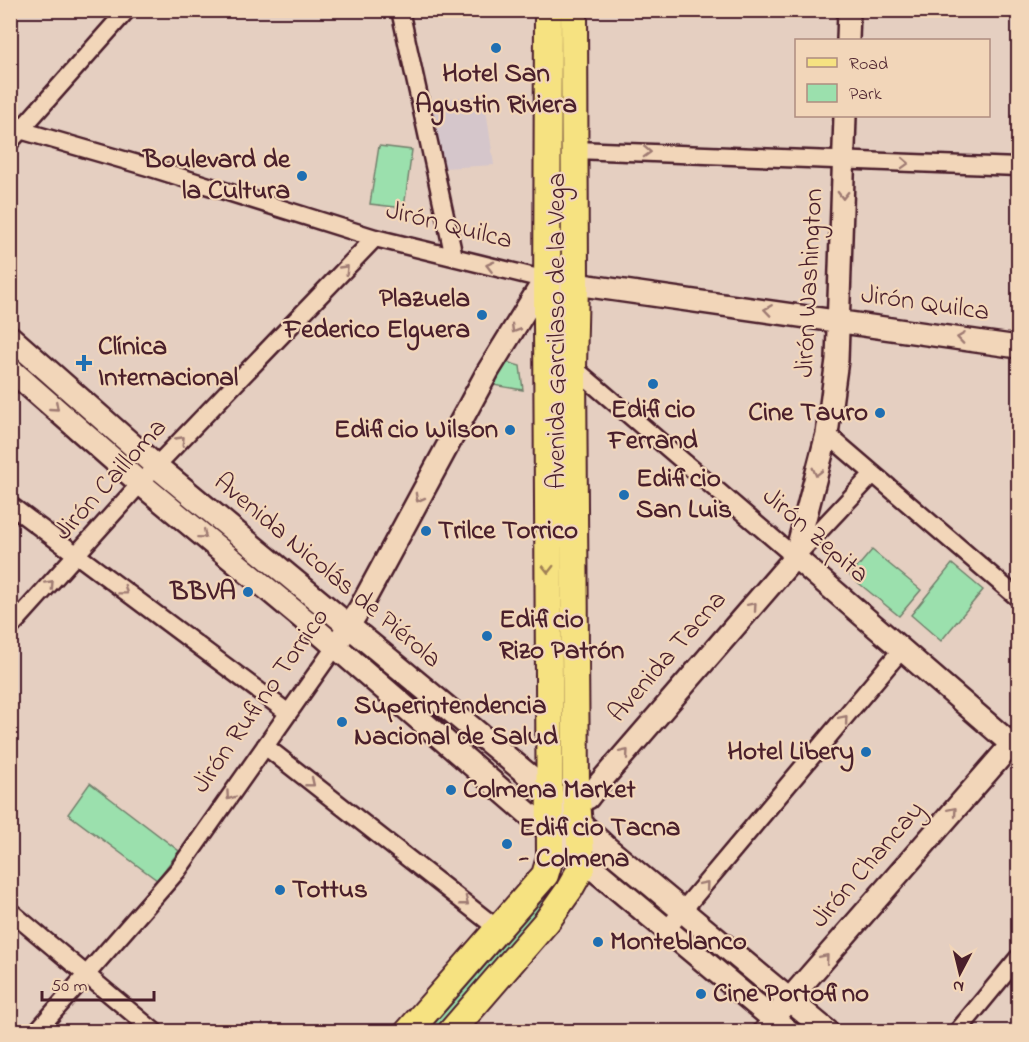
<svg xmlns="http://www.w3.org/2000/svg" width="1029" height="1042" viewBox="0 0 1029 1042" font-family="'Indie Flower',sans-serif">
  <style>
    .built { fill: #d5c6cb }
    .green { fill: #9be0ad; stroke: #72806c; stroke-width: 1.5 }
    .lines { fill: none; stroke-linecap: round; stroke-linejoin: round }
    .minor-casing { stroke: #4a1f2b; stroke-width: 21 }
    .tertiary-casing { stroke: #4a1f2b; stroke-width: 26 }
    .secondary-casing { stroke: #4a1f2b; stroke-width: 27 }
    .primary-casing { stroke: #4a1f2b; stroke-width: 30 }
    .minor { stroke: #f2d6b9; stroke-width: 16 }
    .tertiary { stroke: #f2d6b9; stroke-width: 21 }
    .secondary { stroke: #f2d6b9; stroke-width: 22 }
    .primary { stroke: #f6e281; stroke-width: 26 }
    .oneway { stroke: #9e7a72 }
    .oneway2 { stroke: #a08056 }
    .poi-dot { fill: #1f6fb2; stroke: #f2d6b9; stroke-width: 2 }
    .labels { text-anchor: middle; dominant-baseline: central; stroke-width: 4.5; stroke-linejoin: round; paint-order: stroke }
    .poi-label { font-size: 27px; font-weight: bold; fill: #4a1f2b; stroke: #f2d6b9; text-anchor: start }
    .street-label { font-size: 27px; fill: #4a1f2b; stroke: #f2d6b9 }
  </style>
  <rect width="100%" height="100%" fill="#e5cfc1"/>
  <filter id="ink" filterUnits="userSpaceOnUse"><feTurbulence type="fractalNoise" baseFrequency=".0167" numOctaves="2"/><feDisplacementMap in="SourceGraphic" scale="12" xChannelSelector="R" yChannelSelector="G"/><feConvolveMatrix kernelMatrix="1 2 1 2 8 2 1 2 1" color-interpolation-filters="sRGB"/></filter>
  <g filter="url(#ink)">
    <path class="built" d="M484,95L494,165L444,168L426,100Z"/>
    <path class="green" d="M379,146L412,150L404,208L370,204Z
      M506,362L520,366L523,390L493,385Z
      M872,550L921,590L899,616L850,576Z
      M952,564L983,590L941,641L911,615Z
      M90,783L179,851L157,880L68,814Z
      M545,897L550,902L436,1031L427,1032Z"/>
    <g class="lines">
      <defs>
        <path id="minor" d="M400,10L454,257
          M20,130L148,167L375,238L547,280
          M10,142L127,10
          M575,150L1018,167
          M573,367L795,557L873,474
          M827,434L1018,598
          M10,505L287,712
          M10,628L156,466L375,238
          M265,746L498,929
          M10,911L155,1032
          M667,929L902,649
          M36,1032L178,870L335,647
          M761,1032L773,1018
          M957,1032L1018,958"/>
        <path id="tertiary" d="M848,40L849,10
          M795,557L1018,750
          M335,647L360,608L488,371L538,290L547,280L1018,347
          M588,798L602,780L795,557L827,434L837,360L845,116
          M773,1018L1018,737"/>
        <path id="secondary" d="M10,337L156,466L532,778L607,848L828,1032
          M10,369L140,483L306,621L552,834L789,1032"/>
        <path id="primary" d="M408,1032L545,875L550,858L547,323L548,10
          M451,1032L547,921L569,890L582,867L576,787L573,368L575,283L574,10"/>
      </defs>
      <use href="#minor" class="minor-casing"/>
      <use href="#tertiary" class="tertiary-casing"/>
      <use href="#secondary" class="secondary-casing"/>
      <use href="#primary" class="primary-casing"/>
      <use href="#minor" class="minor"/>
      <use href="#tertiary" class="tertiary"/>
      <use href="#secondary" class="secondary"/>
      <use href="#primary" class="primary"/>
    </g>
    <defs><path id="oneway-chevron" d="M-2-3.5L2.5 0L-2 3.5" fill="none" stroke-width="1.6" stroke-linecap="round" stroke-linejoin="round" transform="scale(1.5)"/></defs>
    <g class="oneway">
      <use href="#oneway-chevron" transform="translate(647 152) rotate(2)"/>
      <use href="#oneway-chevron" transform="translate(905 163) rotate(2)"/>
      <use href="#oneway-chevron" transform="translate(843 195) rotate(91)"/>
      <use href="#oneway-chevron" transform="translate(490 266) rotate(-166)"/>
      <use href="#oneway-chevron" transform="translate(345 269) rotate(-46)"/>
      <use href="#oneway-chevron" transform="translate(768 310) rotate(-172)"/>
      <use href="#oneway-chevron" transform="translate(515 329) rotate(121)"/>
      <use href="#oneway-chevron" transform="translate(961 338) rotate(-172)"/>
      <use href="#oneway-chevron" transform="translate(55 407) rotate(41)"/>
      <use href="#oneway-chevron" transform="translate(181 440) rotate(-46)"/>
      <use href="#oneway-chevron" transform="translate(817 472) rotate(104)"/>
      <use href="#oneway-chevron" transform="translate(419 498) rotate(119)"/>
      <use href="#oneway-chevron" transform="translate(203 535) rotate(40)"/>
      <use href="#oneway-chevron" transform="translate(50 584) rotate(-47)"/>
      <use href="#oneway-chevron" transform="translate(124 591) rotate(37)"/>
      <use href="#oneway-chevron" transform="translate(753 606) rotate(-49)"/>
      <use href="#oneway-chevron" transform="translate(844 719) rotate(-50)"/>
      <use href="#oneway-chevron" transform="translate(625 753) rotate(-49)"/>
      <use href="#oneway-chevron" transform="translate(311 783) rotate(39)"/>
      <use href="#oneway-chevron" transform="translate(230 796) rotate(125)"/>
      <use href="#oneway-chevron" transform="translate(953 811) rotate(-49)"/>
      <use href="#oneway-chevron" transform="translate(705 885) rotate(-50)"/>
      <use href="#oneway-chevron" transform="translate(465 902) rotate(38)"/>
      <use href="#oneway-chevron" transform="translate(825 958) rotate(-49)"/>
    </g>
    <use class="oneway2" href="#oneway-chevron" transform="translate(548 569) rotate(90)"/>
  </g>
  <g class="poi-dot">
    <circle cx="496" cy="48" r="6"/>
    <circle cx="302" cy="176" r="6"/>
    <circle cx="482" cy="315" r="6"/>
    <path d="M81 354h6v6h6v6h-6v6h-6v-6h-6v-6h6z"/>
    <circle cx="653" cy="384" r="6"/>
    <circle cx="880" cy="413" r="6"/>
    <circle cx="510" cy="430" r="6"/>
    <circle cx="624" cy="495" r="6"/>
    <circle cx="426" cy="531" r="6"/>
    <circle cx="248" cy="592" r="6"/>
    <circle cx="487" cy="636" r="6"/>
    <circle cx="342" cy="722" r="6"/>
    <circle cx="866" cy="752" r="6"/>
    <circle cx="451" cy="790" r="6"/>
    <circle cx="507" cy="844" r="6"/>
    <circle cx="280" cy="890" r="6"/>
    <circle cx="598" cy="942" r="6"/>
    <circle cx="701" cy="994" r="6"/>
  </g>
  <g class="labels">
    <g class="poi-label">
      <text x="496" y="74" text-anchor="middle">Hotel San<tspan x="496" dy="31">Agustin Riviera</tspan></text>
      <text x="290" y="160" text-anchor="end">Boulevard de<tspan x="290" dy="31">la Cultura</tspan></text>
      <text x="470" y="299" text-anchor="end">Plazuela<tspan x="470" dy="31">Federico Elguera</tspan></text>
      <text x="98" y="347">Clínica<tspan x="98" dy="31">Internacional</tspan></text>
      <text x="653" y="410" text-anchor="middle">Edificio<tspan x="653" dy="31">Ferrand</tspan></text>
      <text x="868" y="413" text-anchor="end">Cine Tauro</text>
      <text x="498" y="430" text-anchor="end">Edificio Wilson</text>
      <text x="636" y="479">Edificio<tspan x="636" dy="31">San Luis</tspan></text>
      <text x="438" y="531">Trilce Torrico</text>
      <text x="236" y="592" text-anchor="end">BBVA</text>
      <text x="499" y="620">Edificio<tspan x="499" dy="31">Rizo Patrón</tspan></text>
      <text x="354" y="706">Superintendencia<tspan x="354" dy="31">Nacional de Salud</tspan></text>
      <text x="854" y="752" text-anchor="end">Hotel Libery</text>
      <text x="463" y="790">Colmena Market</text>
      <text x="519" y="828">Edificio Tacna<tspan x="519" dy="31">- Colmena</tspan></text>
      <text x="292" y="890">Tottus</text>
      <text x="610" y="942">Monteblanco</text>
      <text x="713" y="994">Cine Portofino</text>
    </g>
    <g class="street-label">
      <text transform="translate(449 226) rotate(14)">Jirón Quilca</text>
      <text transform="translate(810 283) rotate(-87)">Jirón Washington</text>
      <text transform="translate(925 304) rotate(8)">Jirón Quilca</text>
      <text transform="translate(557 331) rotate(-90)">Avenida Garcilaso de la Vega</text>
      <text transform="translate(111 480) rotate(-48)">Jirón Cailloma</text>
      <text transform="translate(815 536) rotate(41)">Jirón Zepita</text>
      <text transform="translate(327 571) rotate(40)">Avenida Nicolás de Piérola</text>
      <text transform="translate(668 657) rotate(-49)">Avenida Tacna</text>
      <text transform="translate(261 701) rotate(-55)">Jirón Rufino Torrico</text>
      <text transform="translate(868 865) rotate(-49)">Jirón Chancay</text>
    </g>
  </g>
  <rect width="1029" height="1042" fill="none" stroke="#f2d6b9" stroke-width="36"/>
  <rect x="18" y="18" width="993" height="1006" fill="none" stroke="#4a1f2b" stroke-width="2" filter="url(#ink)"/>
  <rect x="795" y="39" width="195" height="78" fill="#f2d6b9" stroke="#af8d80" stroke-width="1.5"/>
  <rect x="807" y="58" width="30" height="9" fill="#f6e281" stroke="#af8d80" stroke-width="1.5"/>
  <text x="849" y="69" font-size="18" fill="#4a1f2b">Road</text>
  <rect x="807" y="84" width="30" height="18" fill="#9be0ad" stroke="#af8d80" stroke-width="1.5"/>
  <text x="849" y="99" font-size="18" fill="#4a1f2b">Park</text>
  <g transform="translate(960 973) rotate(187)" stroke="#f2d6b9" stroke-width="4.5" paint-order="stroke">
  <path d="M0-4.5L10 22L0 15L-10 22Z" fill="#4a1f2b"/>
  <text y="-9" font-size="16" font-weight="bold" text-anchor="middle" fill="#4a1f2b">N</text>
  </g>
  <path d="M42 991v9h112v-9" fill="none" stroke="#4a1f2b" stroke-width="3"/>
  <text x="51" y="991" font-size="18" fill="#4a1f2b" stroke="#f2d6b9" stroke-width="4.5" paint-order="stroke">50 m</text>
</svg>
